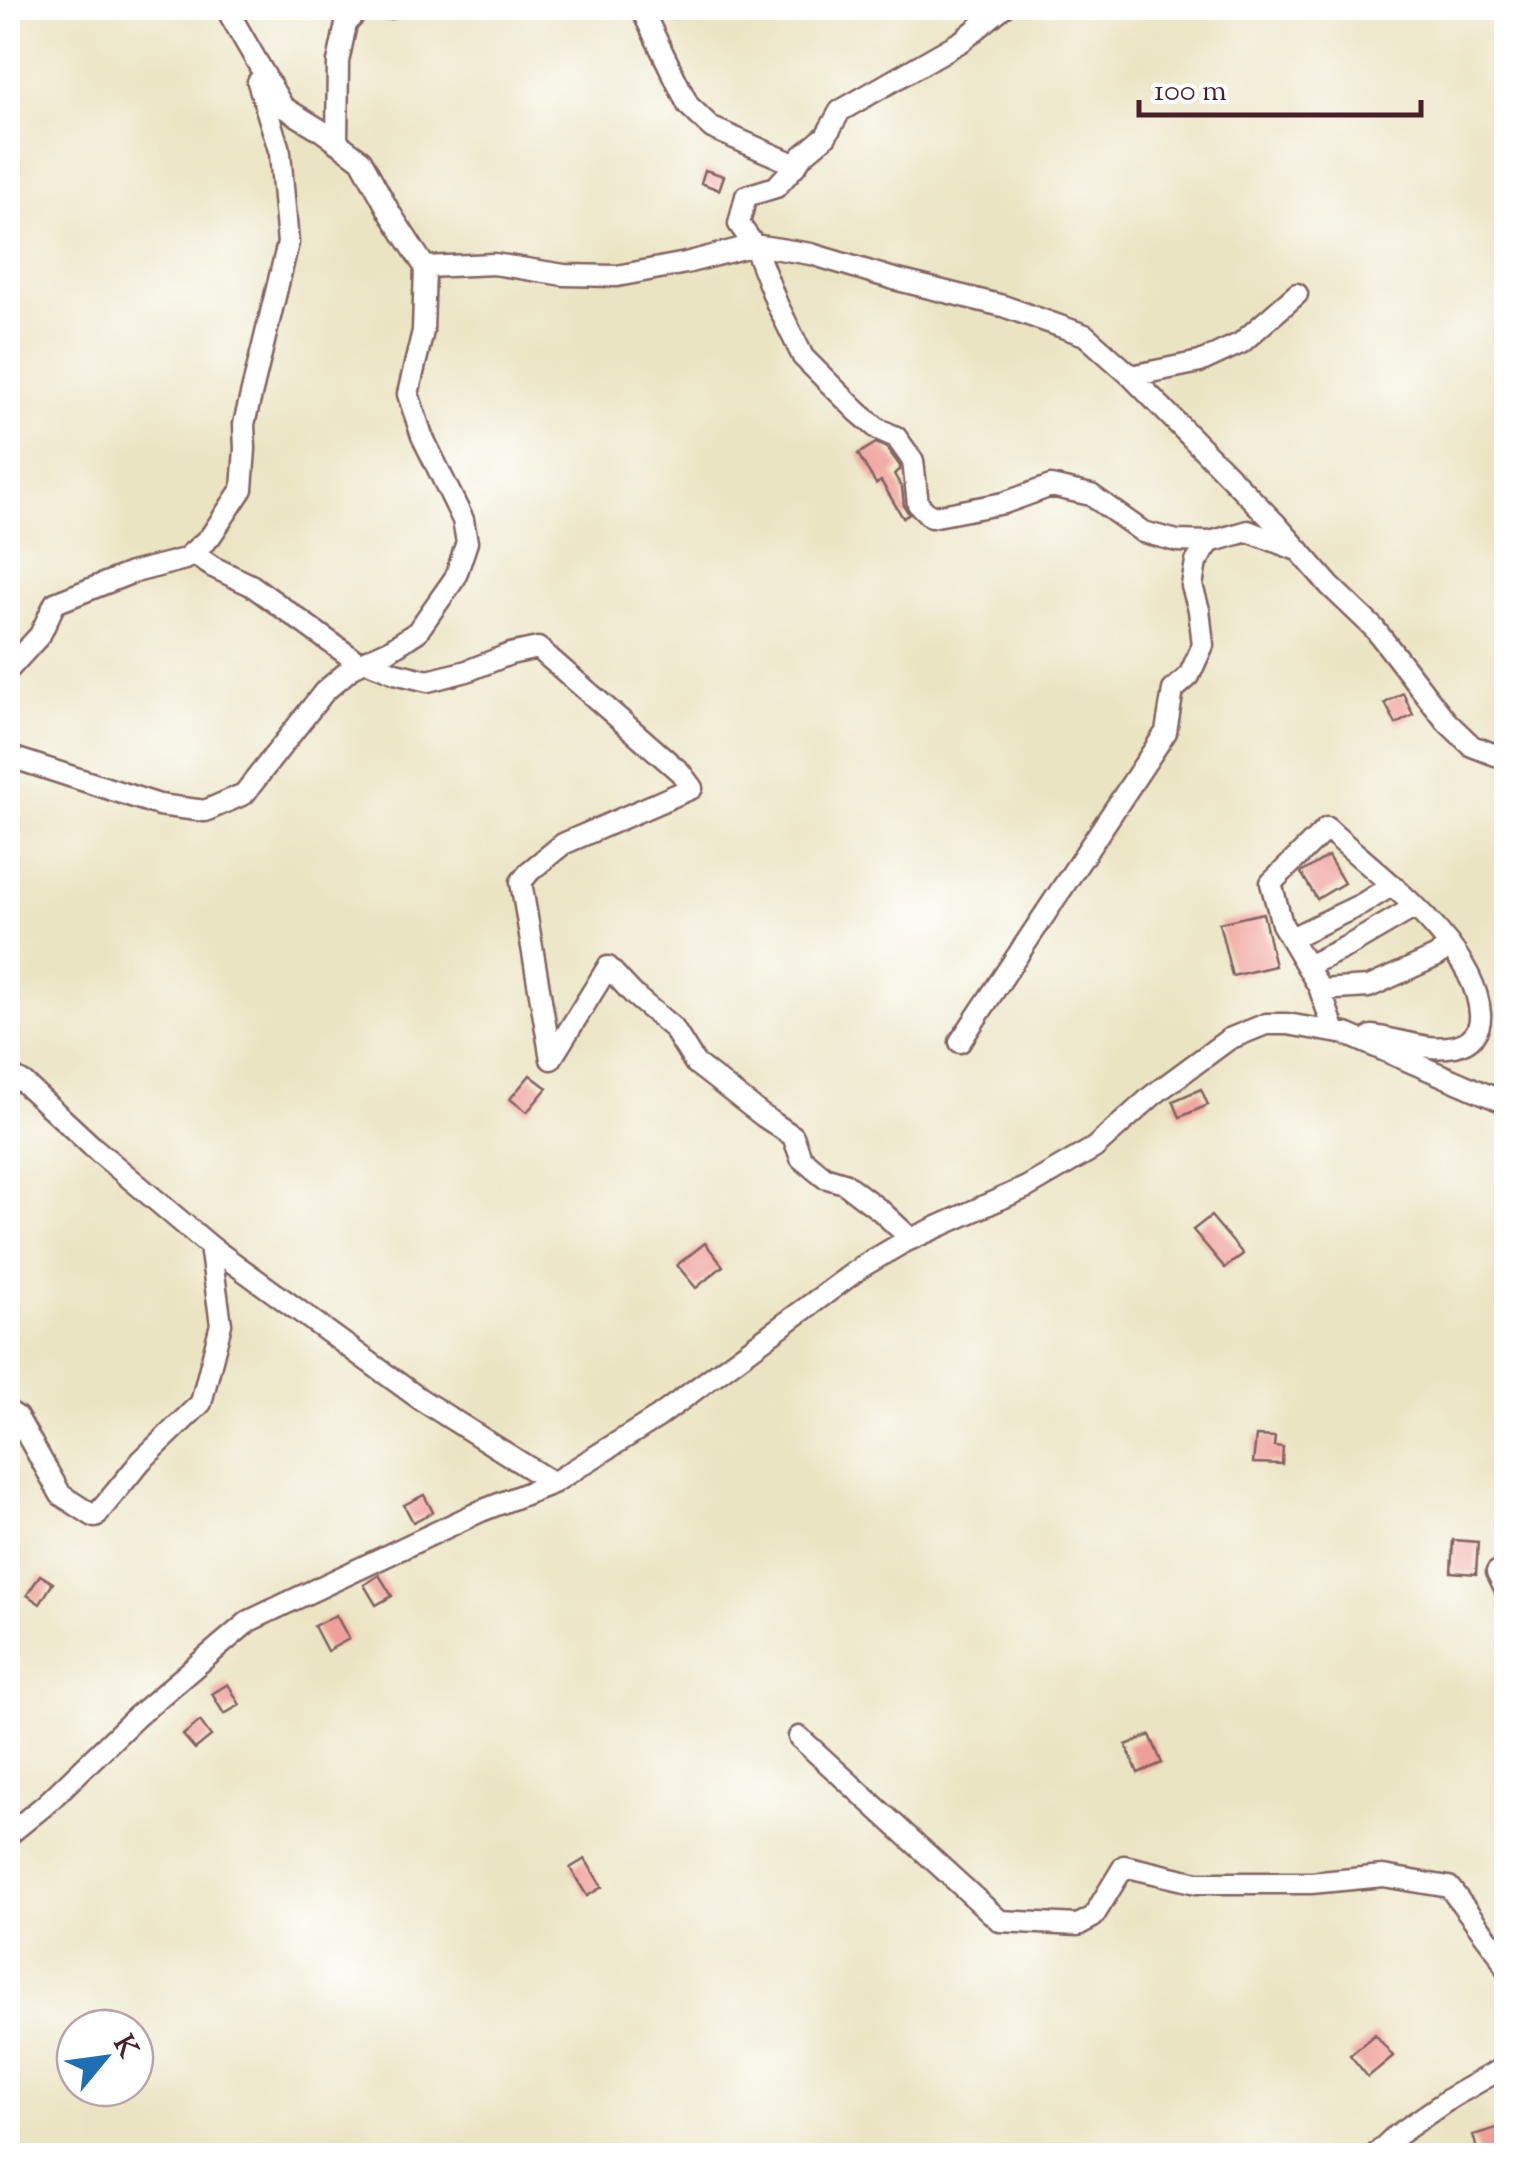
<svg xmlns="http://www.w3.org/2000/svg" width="1514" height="2163" viewBox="0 0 1514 2163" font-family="'Sorts Mill Goudy',serif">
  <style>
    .building { fill: #ef9f99 }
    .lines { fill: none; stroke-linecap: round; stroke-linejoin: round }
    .minor-casing { stroke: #826460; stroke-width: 25 }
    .minor { stroke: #fff; stroke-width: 20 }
  </style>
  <rect width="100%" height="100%" fill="#fff"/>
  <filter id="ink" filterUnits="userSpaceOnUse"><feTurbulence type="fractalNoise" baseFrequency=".01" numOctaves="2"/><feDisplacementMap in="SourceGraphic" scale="20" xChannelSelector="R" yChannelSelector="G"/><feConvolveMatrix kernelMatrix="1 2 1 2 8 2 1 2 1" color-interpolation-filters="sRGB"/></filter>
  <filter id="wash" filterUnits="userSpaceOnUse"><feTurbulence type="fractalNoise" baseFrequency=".0048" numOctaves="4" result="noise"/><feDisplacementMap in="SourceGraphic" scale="40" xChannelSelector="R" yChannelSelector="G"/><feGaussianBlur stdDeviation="2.25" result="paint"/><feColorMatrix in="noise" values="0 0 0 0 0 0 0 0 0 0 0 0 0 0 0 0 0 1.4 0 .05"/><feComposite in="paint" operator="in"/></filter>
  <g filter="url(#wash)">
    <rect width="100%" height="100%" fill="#ebe4c3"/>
    <g id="blocks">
      <path class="building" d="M705,170L724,176L719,190L701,183Z
        M876,443L887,448L900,466V470L894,474L902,488L904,506L909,514L903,518L881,481L876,484L858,454Z
        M1403,693L1413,715L1396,724L1385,703Z
        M1328,856L1344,883L1317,899L1301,873Z
        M1263,913L1275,966L1232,976L1219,923Z
        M530,1075L547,1088L527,1112L510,1099Z
        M1201,1089L1208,1105L1180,1117L1173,1101Z
        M1211,1216L1243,1254L1225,1268L1193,1230Z
        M705,1243L723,1266L696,1288L677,1265Z
        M1256,1436L1275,1437L1274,1446L1283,1447L1282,1464L1253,1463Z
        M424,1495L433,1512L413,1522L404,1505Z
        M1453,1540L1478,1542L1476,1574L1451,1572Z
        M40,1575L53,1583L40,1604L27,1595Z
        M379,1575L392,1596L376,1605L364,1585Z
        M336,1615L349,1639L327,1651L314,1626Z
        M228,1684L240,1705L224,1714L212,1694Z
        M200,1721L211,1736L195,1749L183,1735Z
        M1150,1735L1162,1763L1138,1773L1126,1745Z
        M585,1859L602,1887L587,1896L570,1868Z
        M1375,2034L1393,2056L1368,2077L1350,2055Z
        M1503,2126L1506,2140V2152L1494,2156H1479L1473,2135Z"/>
    </g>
  </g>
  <g filter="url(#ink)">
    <use href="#blocks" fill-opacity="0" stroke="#826460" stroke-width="2.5"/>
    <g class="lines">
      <defs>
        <path id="minor" d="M226,8L283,107L319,129L361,160L390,213L425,267L494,264L564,275L617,276L686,263L754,245L777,304L803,357L858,412L878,429L896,437L913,461L918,504L931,517L1004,503L1051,486L1091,495L1143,532L1177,541L1210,542L1248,531L1300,551
          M641,8L688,105L712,128L796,165L776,187L746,196L739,224L754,245L811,254L894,279L1003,306L1085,335L1131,376L1276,524L1330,586L1374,628L1446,721L1472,746L1506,759
          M337,143L338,62L346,24L360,9L390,8
          M796,165L802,156L826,136L840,111L962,41L1002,8
          M1131,376L1200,362L1241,343L1297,294
          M192,553L213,567L251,585L359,663
          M366,661L395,673L428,681L467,671L510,654L538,648L680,772L692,788L563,844L530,871L521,882L551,1059L608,967L635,996L673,1028L695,1063L763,1116L793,1136L801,1158L824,1177L844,1183L881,1211L911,1239
          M8,670L40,635L55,603L131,573L185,559L210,537L242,489L245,449L244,424L288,243L280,153L258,82
          M8,756L159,805L205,811L244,794L324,692L354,666L388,651L417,632L455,578L467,542L463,520L422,436L408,394L423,331L425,267
          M1291,938L1362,904L1391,886
          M1307,966L1350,945L1415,907
          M1320,990L1369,987L1437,956L1449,944
          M1335,1032L1319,987L1282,924L1271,883L1327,828C1375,873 1476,944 1480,1014C1481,1030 1472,1042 1455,1046C1426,1052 1400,1039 1372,1036
          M960,1042L1166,732L1173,690L1189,676L1203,645L1199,610L1192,586L1196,562L1210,542
          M8,1074L24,1083L94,1148L210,1246
          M8,1411L17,1417L61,1495L95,1517L141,1461L201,1403L221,1324L210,1246L420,1399L553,1483
          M1497,1572L1506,1590
          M799,1737L1000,1921L1078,1925L1093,1917L1124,1866L1197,1883H1311L1383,1876L1449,1887L1498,1952L1506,1968
          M8,1835L45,1805L136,1717L249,1621L481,1511L553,1483L658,1417L863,1266L904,1242L1027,1187L1094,1148L1153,1095L1229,1039L1266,1024H1287L1346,1034L1506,1103
          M1374,2156L1393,2138L1452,2097L1506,2066"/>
      </defs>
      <use href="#minor" class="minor-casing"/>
      <use href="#minor" class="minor"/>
    </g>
  </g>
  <rect width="1514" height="2163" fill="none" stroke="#fff" stroke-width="40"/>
  <g transform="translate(105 2058) rotate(61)"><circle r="48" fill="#ffffff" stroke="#b7a5aa" stroke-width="2.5"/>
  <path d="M0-8L18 38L0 25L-18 38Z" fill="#1f6fb2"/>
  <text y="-15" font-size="28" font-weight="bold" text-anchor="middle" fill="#4a1f2b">K</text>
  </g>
  <path d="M1139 100v15h282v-15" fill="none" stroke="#4a1f2b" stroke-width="5"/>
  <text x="1154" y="100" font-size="30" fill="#4a1f2b" stroke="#ffffff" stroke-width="8" paint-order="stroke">100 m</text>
</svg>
